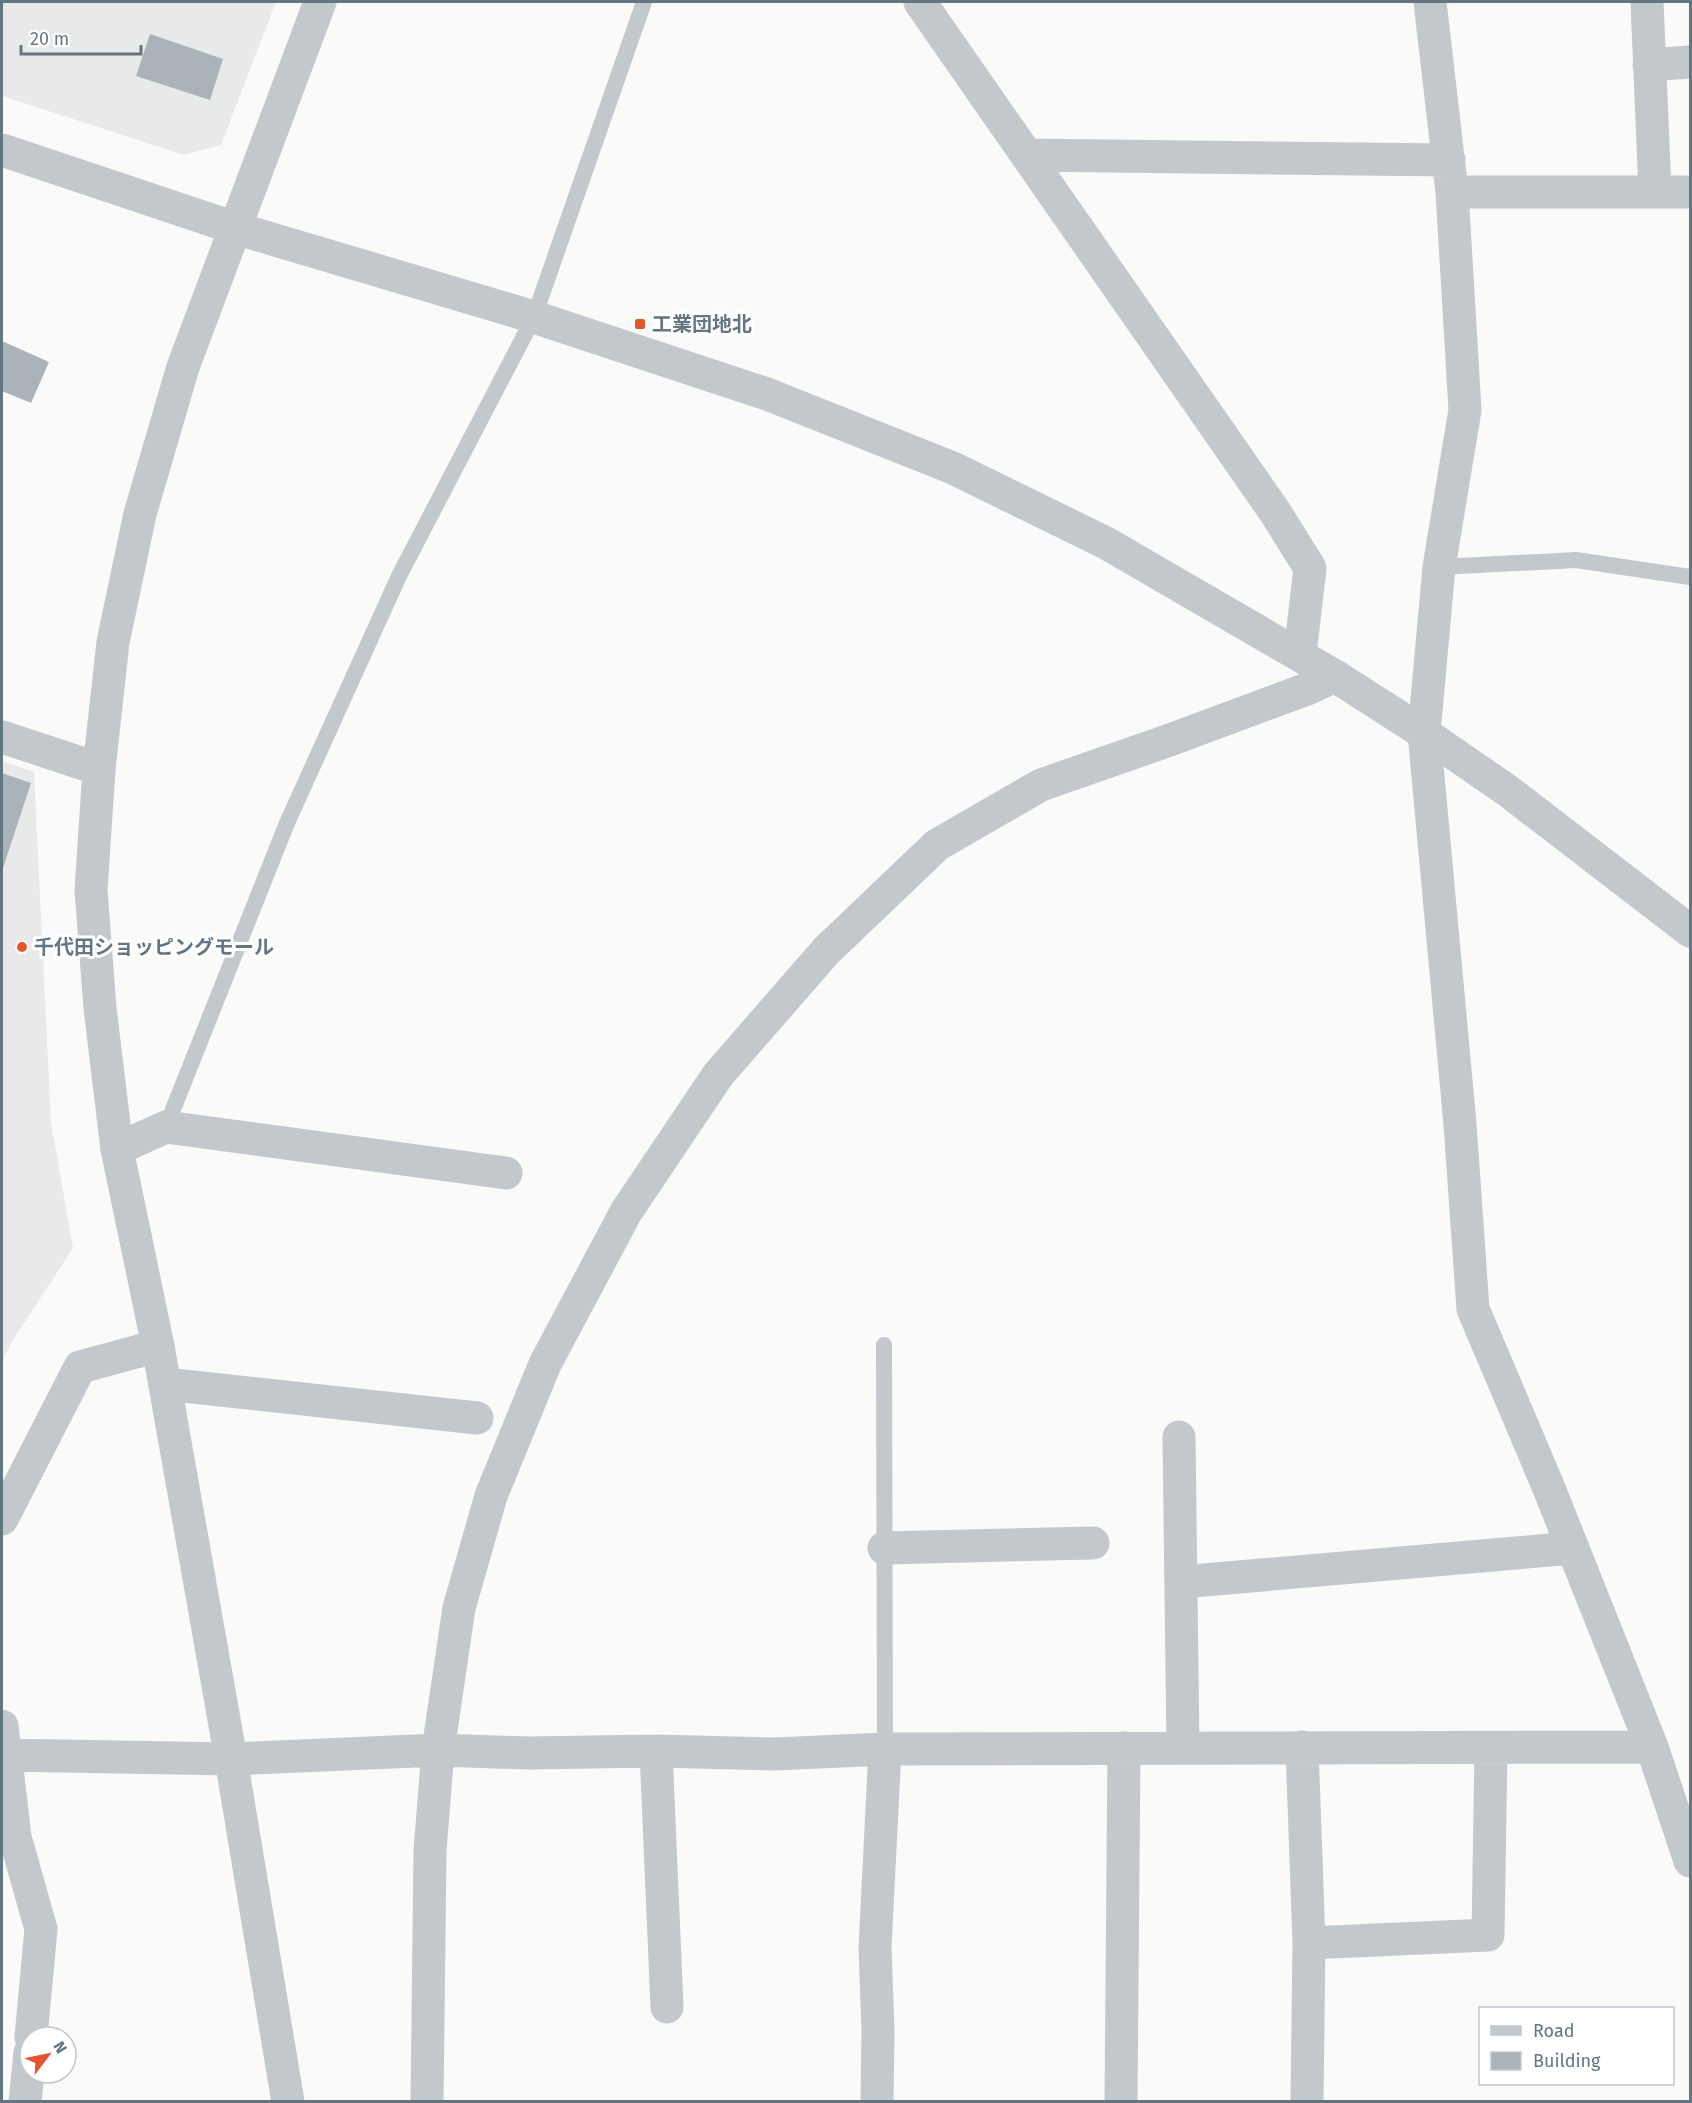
<svg xmlns="http://www.w3.org/2000/svg" width="1692" height="2103" viewBox="0 0 1692 2103" font-family="'Fira Sans','Noto Sans JP',sans-serif">
  <style>
    .built { fill: #e8e9e9 }
    .building { fill: #aab3b9 }
    .lines { fill: none; stroke-linecap: round; stroke-linejoin: round }
    .service { stroke: #c3c8cc; stroke-width: 16 }
    .minor { stroke: #c3c8cc; stroke-width: 33 }
    .tertiary { stroke: #c3c8cc; stroke-width: 33 }
    .poi-dot { fill: #e4572e; stroke: #fff; stroke-width: 2 }
    .labels { text-anchor: middle; dominant-baseline: central; stroke-width: 6; stroke-linejoin: round; paint-order: stroke }
    .poi-label { font-size: 20px; font-weight: bold; fill: #657683; stroke: #fff; text-anchor: start }
  </style>
  <rect width="100%" height="100%" fill="#fafaf8"/>
  <path class="built" d="M2,2H276L221,145L184,155L2,96Z
    M2,761L34,772L51,1122L73,1248L11,1343L2,1362Z"/>
  <path class="building" d="M150,34L223,59L210,100L136,76Z
    M2,341L49,362L31,403L2,391Z
    M2,773L31,783L2,871Z"/>
  <g class="lines">
    <path class="service" d="M1439,567L1576,560L1690,577
      M166,1127L287,823L399,576L534,317L644,2
      M884,1345L885,1749"/>
    <path class="minor" d="M920,2L1275,512L1310,568L1300,654
      M1430,2L1452,192L1465,410L1439,567L1424,733L1460,1124L1473,1309L1548,1486L1623,1674L1652,1747L1690,1861
      M1647,2L1655,192
      M1649,65L1690,62
      M1027,155L1449,160
      M1452,192H1690
      M2,737L99,769
      M117,1149L166,1127L506,1173
      M165,1384L477,1418
      M1179,1437L1183,1748
      M2,1519L80,1367L158,1346
      M884,1548L1093,1543
      M1181,1582L1573,1548
      M2,1726L15,1837L41,1929L31,2037
      M1302,1747L1309,1943L1307,2101
      M656,1751L667,2007
      M5,1755L231,1759L438,1750L528,1753L656,1751L775,1754L885,1749L1652,1747
      M1309,1943L1488,1935L1491,1748
      M25,2102L30,2052
      M427,2102L430,1851L438,1750L459,1608L491,1496L545,1364L626,1212L718,1075L826,951L937,845L1041,785L1167,741L1307,689L1335,676
      M877,2102L878,2031L875,1948L885,1749
      M1121,2102L1124,1748"/>
    <path class="tertiary" d="M2,150L235,228L534,317L767,394L953,468L1106,543L1335,676L1424,733L1508,791L1690,931
      M288,2102L231,1759L158,1346L117,1149L100,1008L91,890L99,769L113,642L140,514L183,367L320,2"/>
  </g>
  <g class="poi-dot">
    <rect x="634" y="318" width="12" height="12" rx="3"/>
    <circle cx="22" cy="947" r="6"/>
  </g>
  <g class="labels">
    <g class="poi-label">
      <text x="652" y="324">工業団地北</text>
      <text x="34" y="947">千代田ショッピングモール</text>
    </g>
  </g>
  <rect width="1692" height="2103" fill="none" stroke="#657683" stroke-width="6"/>
  <rect x="1479" y="2007" width="195" height="78" fill="#ffffff" stroke="#c1c8cd" stroke-width="1.5"/>
  <rect x="1491" y="2026" width="30" height="9" fill="#c3c8cc" stroke="#c1c8cd" stroke-width="1.5"/>
  <text x="1533" y="2037" font-size="18" fill="#657683">Road</text>
  <rect x="1491" y="2052" width="30" height="18" fill="#aab3b9" stroke="#c1c8cd" stroke-width="1.5"/>
  <text x="1533" y="2067" font-size="18" fill="#657683">Building</text>
  <g transform="translate(48 2055) rotate(58)"><circle r="28" fill="#ffffff" stroke="#c1c8cd" stroke-width="1.5"/>
  <path d="M0-4.5L10 22L0 15L-10 22Z" fill="#e4572e"/>
  <text y="-9" font-size="16" font-weight="bold" text-anchor="middle" fill="#657683">N</text>
  </g>
  <path d="M21 45v9h120v-9" fill="none" stroke="#657683" stroke-width="3"/>
  <text x="30" y="45" font-size="18" fill="#657683" stroke="#ffffff" stroke-width="4.5" paint-order="stroke">20 m</text>
</svg>
